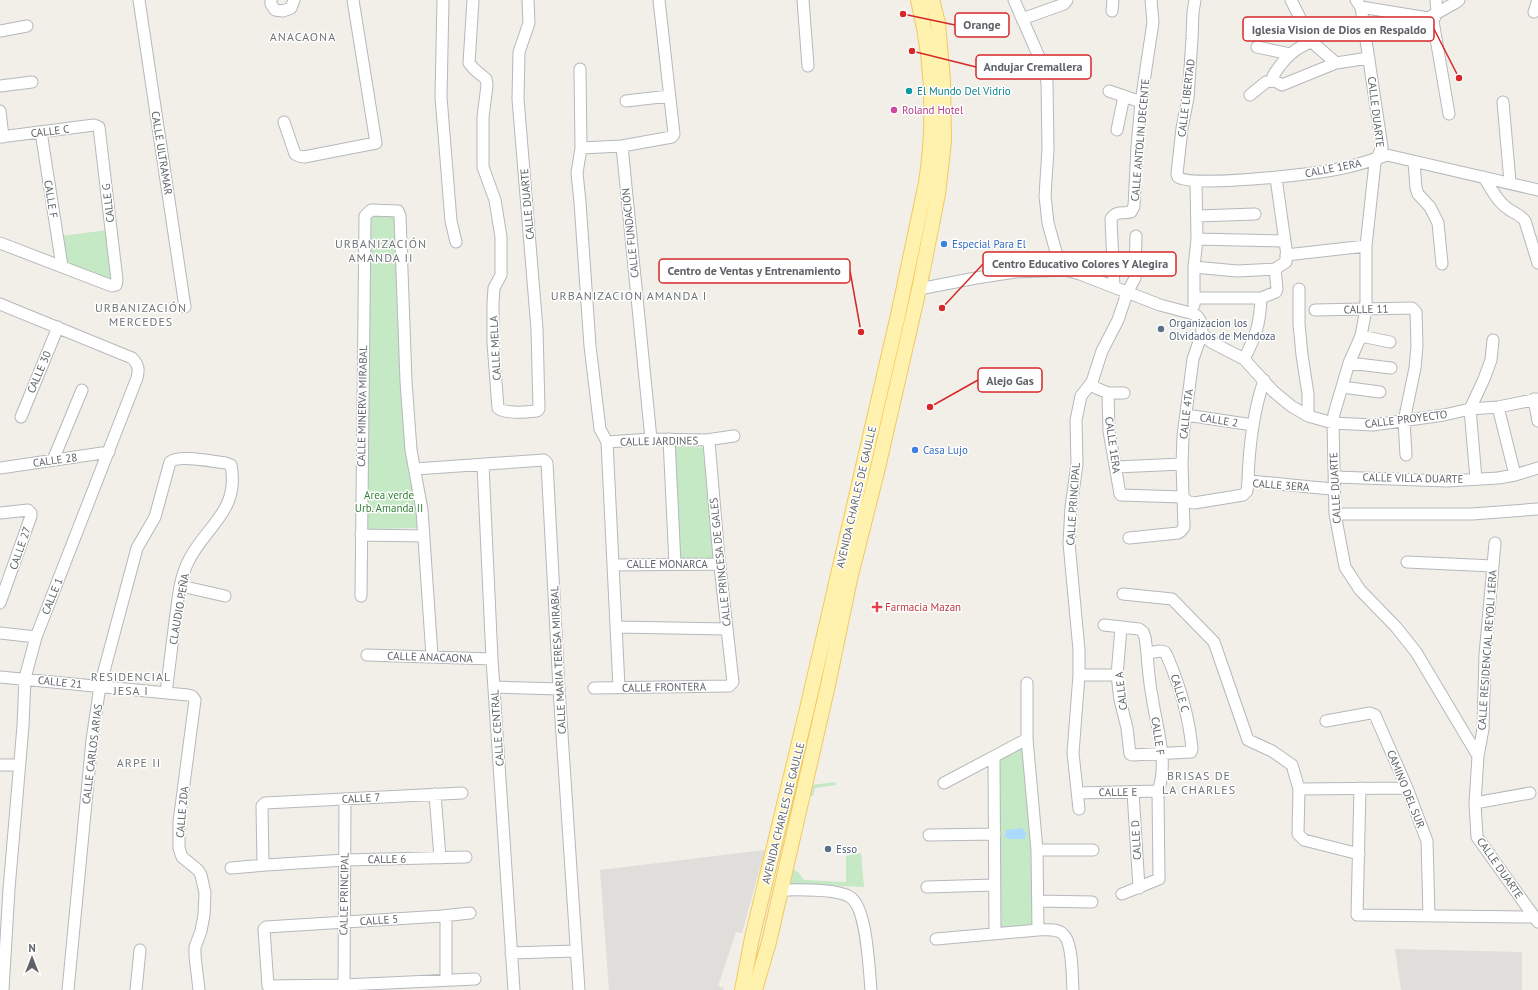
<svg xmlns="http://www.w3.org/2000/svg" width="1538" height="990" viewBox="0 0 1538 990" font-family="'PT Sans',sans-serif">
  <style>
    .industrial { fill: #e0deda }
    .green { fill: #c5e8c5 }
    .water { fill: #aadaff }
    .lines { fill: none; stroke-linecap: round; stroke-linejoin: round }
    .minor-casing { stroke: #b5b8bc; stroke-width: 13 }
    .major-casing { stroke: #f2c960; stroke-width: 16 }
    .minor { stroke: #fff; stroke-width: 11 }
    .major { stroke: #fff2af; stroke-width: 14 }
    .culture-dot { fill: #0f9aa8; stroke: #fff; stroke-width: 1.5 }
    .hotel-dot { fill: #d1479c; stroke: #fff; stroke-width: 1.5 }
    .shop-dot { fill: #3f7fe0; stroke: #fff; stroke-width: 1.5 }
    .service-dot { fill: #5c6f8a; stroke: #fff; stroke-width: 1.5 }
    .health-dot { fill: #e0444e; stroke: #fff; stroke-width: 1.5 }
    .labels { text-anchor: middle; dominant-baseline: central; stroke-width: 3; stroke-linejoin: round; paint-order: stroke }
    .culture-label { font-size: 11px; fill: #0d838f; stroke: #fff; text-anchor: start }
    .street-label { font-size: 11px; fill: #5f6368; stroke: #fff }
    .hotel-label { font-size: 11px; fill: #b23c85; stroke: #fff; text-anchor: start }
    .shop-label { font-size: 11px; fill: #366cbe; stroke: #fff; text-anchor: start }
    .service-label { font-size: 11px; fill: #4e5e75; stroke: #fff; text-anchor: start }
    .park-label { font-size: 11px; fill: #348238; stroke: #fff }
    .health-label { font-size: 11px; fill: #be3a42; stroke: #fff; text-anchor: start }
    .neighbourhood-label { font-size: 12px; letter-spacing: 1px; fill: #70757a; stroke: #fff }
    .leader { fill: none; stroke: #d62828; stroke-width: 1.5 }
    .callout-dot { fill: #d62828; stroke: #fff; stroke-width: 1.5 }
    .callout { fill: #fff; stroke: #d62828; stroke-width: 1.5 }
    .callout-label { font-size: 12px; text-anchor: middle; font-weight: bold; fill: #5f6368 }
  </style>
  <rect width="100%" height="100%" fill="#f1efe8"/>
  <path class="industrial" d="M765,850L742,933L736,932L718,986L724,988L723,990H609L600,870Z
    M1395,949L1522,952V990H1401Z"/>
  <path class="green" d="M368,213L397,215L421,528L362,529Z
    M108,230L114,281L67,263L61,236Z
    M674,446L707,448L717,560L677,561Z
    M1022,746L1032,830L1033,926L1003,929L1000,925L997,759Z
    M835,782L836,785L815,788L813,796H810L812,785Z
    M861,853L864,887L790,884L792,869L798,872L804,880L846,882V856Z"/>
  <path class="water" d="M1021,828L1026,832V836L1024,839H1010L1005,837L1006,830Z"/>
  <g class="lines">
    <defs>
      <path id="minor" d="M139,0L185,307
        M271,0V4L275,10L283,11L291,8L294,0
        M443,0L441,97L451,221L456,242
        M473,0L469,63L474,69L486,79L487,85L483,117V167L495,200L501,237V275L494,288L493,303V343L498,408C504,414 528,412 537,411L539,409L537,329L518,99L519,52L529,23L528,0
        M803,0L808,66
        M1014,0L1043,66L1047,82L1048,149L1045,196L1048,223L1058,259L1065,270
        M1195,0L1193,12L1192,39L1188,98L1182,128L1177,174L1178,177C1192,188 1310,174 1333,170C1351,167 1370,161 1387,155L1538,190
        M1291,0L1312,42L1336,63
        M1356,0L1361,7L1382,147L1375,163L1366,246V309L1361,336L1349,363L1334,414L1333,423L1335,514L1345,567L1360,590L1396,627L1416,652L1478,756L1475,803L1477,837L1538,922
        M1436,0L1437,12L1433,21L1449,114
        M1361,7L1428,18L1455,3L1459,0
        M1112,11L1113,0
        M1534,12L1538,0
        M1022,19L1064,4L1067,0
        M0,31L27,26
        M1312,42C1295,47 1282,61 1273,76L1275,81L1282,85L1336,63L1369,58
        M1257,47L1290,54
        M580,69L581,148L577,173L580,202L590,346L600,429L607,442L619,687
        M0,86L32,82
        M1109,91L1141,102
        M1250,95L1266,82L1275,81
        M626,101L669,96
        M1503,102L1510,182
        M0,111L3,137
        M284,122L295,154L299,156L304,157L376,143L353,0
        M1117,130L1124,96
        M41,132L62,266
        M0,137L94,125L99,127L117,280L116,285L112,286L0,243
        M622,146L651,439
        M581,148L622,146L672,137L674,134L659,0
        M1414,162L1416,188L1418,194L1430,207L1438,223L1442,264
        M1484,177C1490,187 1497,201 1507,208C1513,213 1520,214 1525,221L1538,263
        M1276,178L1286,249
        M1197,216L1255,214
        M1197,239L1285,241
        M1194,267L1237,271L1275,269L1277,289L1276,292L1261,298H1194
        M1275,269L1286,262V255L1366,246
        M1114,287L1111,219C1116,210 1123,214 1131,212L1134,206L1137,147L1141,102L1153,22L1151,0
        M919,289L976,278L1015,272L1065,270L1080,274L1160,305L1194,314C1202,319 1202,325 1202,333L1211,342L1244,359L1273,391L1291,406L1308,416L1333,423L1373,425L1444,415L1470,409L1498,407L1538,399
        M1299,289V324L1302,355L1308,394V416
        M0,304L132,358C139,365 139,370 137,378L36,637L25,678L23,726L9,889L3,990
        M1194,305V267L1197,239L1196,181
        M1315,310L1412,308L1416,312L1417,346L1415,368L1404,421L1406,455
        M1361,336L1390,342
        M1244,359C1256,336 1260,324 1261,298
        M1349,363L1391,368
        M1092,382L1094,387L1108,393L1109,431L1120,494L1121,495L1182,497L1189,502L1194,503L1243,495L1247,491L1248,481C1277,483 1305,487 1334,489
        M1342,387L1380,392
        M1108,393H1124
        M1534,399L1538,421
        M1498,407L1515,475
        M1186,415L1253,425
        M21,417L58,327
        M669,439L675,564
        M706,440L734,436
        M53,460L82,390
        M483,465L492,659L514,990
        M1116,467L1182,464
        M0,468L109,452
        M415,469L544,460L547,463L559,689L579,990
        M1335,477L1447,481L1498,478L1515,475L1538,468
        M1476,479L1470,409L1484,379L1491,360L1493,340
        M1248,481C1249,446 1253,413 1264,380
        M0,513L28,510L31,513V516L0,603
        M1335,514H1472L1538,509
        M361,535L424,536
        M1129,538L1178,533L1181,531L1184,527L1182,464L1183,436L1193,359L1202,333
        M1407,562L1493,566
        M614,565L720,564
        M181,586L225,596
        M1123,594L1172,599L1214,642L1248,740L1272,751L1292,765L1299,789L1298,834L1304,840L1359,854
        M361,596L365,216L371,210L398,211L400,216L406,381L411,450L422,510L432,656
        M1104,625L1139,629L1143,632L1145,637C1148,657 1148,677 1152,696C1156,726 1169,762 1158,791L1159,879L1122,894
        M617,627L727,629
        M1121,628L1117,675L1120,700L1127,728L1130,754L1132,755L1191,752L1192,749C1189,716 1180,686 1167,656L1165,652L1160,651L1148,653
        M0,633L36,637
        M367,655L492,659
        M1079,675H1117
        M0,677L188,695L192,696L195,700L179,822V848L182,857L198,870L201,875L205,893L204,915L201,931L195,947V956L199,990
        M1027,683V739L1037,850L1038,930
        M495,687L559,689
        M594,688L729,686L733,682L719,558L709,442L706,440L651,439L607,442
        M1326,721L1370,713L1375,715L1407,788L1427,841L1429,916
        M1478,756L1483,729L1485,655L1495,543
        M994,758L995,933
        M0,765H19
        M944,783L1027,739
        M1360,788L1357,915L1535,917
        M1299,789L1407,788
        M1133,792L1139,888
        M462,793L265,803L262,806L263,863L266,865L345,860L466,857
        M1078,793L1158,791
        M435,794L440,858
        M1475,803L1530,793
        M1079,809L1073,753L1079,675V650L1069,543L1071,507L1077,464L1076,420L1081,396L1092,382L1102,351L1118,320L1127,293L1135,278L1136,236
        M929,835L995,834
        M1037,850H1093
        M231,868L266,865
        M927,887L994,885
        M780,890C797,890 836,888 850,897C867,907 869,969 871,990
        M1038,901L1092,902
        M442,916L470,913
        M936,939L1038,930C1046,930 1057,928 1063,934C1073,942 1072,977 1073,990
        M511,953L575,951
        M446,979V919L442,916L266,927L264,929L268,986L344,985L475,979
        M68,990L92,740L100,686L137,548L155,517L170,462C179,454 214,462 226,463L231,465C240,512 205,526 188,562C179,580 178,601 175,621C172,645 169,669 166,693
        M136,990L140,950
        M344,990L345,799"/>
      <path id="major" d="M742,990L752,938L807,709L898,315L926,183C935,123 933,60 918,0
        M755,990L769,942L828,685L850,579L877,472L919,289L938,194L944,141L943,81L938,23L932,0"/>
    </defs>
    <use href="#minor" class="minor-casing"/>
    <use href="#major" class="major-casing"/>
    <use href="#minor" class="minor"/>
    <use href="#major" class="major"/>
  </g>
  <circle class="culture-dot" cx="909" cy="91" r="4"/>
  <circle class="hotel-dot" cx="894" cy="110" r="4"/>
  <g class="shop-dot">
    <circle cx="944" cy="244" r="4"/>
    <circle cx="915" cy="450" r="4"/>
  </g>
  <g class="service-dot">
    <circle cx="1161" cy="329" r="4"/>
    <circle cx="828" cy="849" r="4"/>
  </g>
  <path class="health-dot" d="M875 601h4v4h4v4h-4v4h-4v-4h-4v-4h4z"/>
  <g class="labels">
    <g class="culture-label">
      <text x="917" y="91">El Mundo Del Vidrio</text>
    </g>
    <g class="street-label">
      <text transform="translate(1186 98) rotate(-83)">CALLE LIBERTAD</text>
      <text transform="translate(1376 112) rotate(83)">CALLE DUARTE</text>
      <text transform="translate(50 131) rotate(-7)">CALLE C</text>
      <text transform="translate(1140 140) rotate(-85)">CALLE ANTOLIN DECENTE</text>
      <text transform="translate(162 153) rotate(81)">CALLE ULTRAMAR</text>
      <text transform="translate(1333 168) rotate(-11)">CALLE 1ERA</text>
      <text transform="translate(51 199) rotate(81)">CALLE F</text>
      <text transform="translate(108 203) rotate(-97)">CALLE G</text>
      <text transform="translate(527 204) rotate(-95)">CALLE DUARTE</text>
      <text transform="translate(630 233) rotate(-96)">CALLE FUNDACIÓN</text>
      <text transform="translate(1366 309) rotate(-1)">CALLE 11</text>
      <text transform="translate(495 348) rotate(-93)">CALLE MELLA</text>
      <text transform="translate(39 372) rotate(-67)">CALLE 30</text>
      <text transform="translate(362 406) rotate(-89)">CALLE MINERVA MIRABAL</text>
      <text transform="translate(1186 414) rotate(-83)">CALLE 4TA</text>
      <text transform="translate(1406 419) rotate(-7)">CALLE PROYECTO</text>
      <text transform="translate(1219 420) rotate(9)">CALLE 2</text>
      <text transform="translate(659 441) rotate(-1)">CALLE JARDINES</text>
      <text transform="translate(1113 445) rotate(82)">CALLE 1ERA</text>
      <text transform="translate(55 460) rotate(-8)">CALLE 28</text>
      <text transform="translate(1413 478) rotate(1)">CALLE VILLA DUARTE</text>
      <text transform="translate(1281 485) rotate(4)">CALLE 3ERA</text>
      <text transform="translate(1335 488) rotate(-93)">CALLE DUARTE</text>
      <text transform="translate(856 497) rotate(-77)">AVENIDA CHARLES DE GAULLE</text>
      <text transform="translate(1073 504) rotate(-86)">CALLE PRINCIPAL</text>
      <text transform="translate(20 548) rotate(-71)">CALLE 27</text>
      <text transform="translate(720 562) rotate(-96)">CALLE PRINCESA DE GALES</text>
      <text x="667" y="564">CALLE MONARCA</text>
      <text transform="translate(52 596) rotate(-68)">CALLE 1</text>
      <text transform="translate(179 609) rotate(-80)">CLAUDIO PEÑA</text>
      <text transform="translate(1487 650) rotate(-86)">CALLE RESIDENCIAL REYOLI 1ERA</text>
      <text transform="translate(430 657) rotate(2)">CALLE ANACAONA</text>
      <text transform="translate(558 660) rotate(-93)">CALLE MARIA TERESA MIRABAL</text>
      <text transform="translate(60 682) rotate(6)">CALLE 21</text>
      <text transform="translate(664 687) rotate(-1)">CALLE FRONTERA</text>
      <text transform="translate(1121 691) rotate(-97)">CALLE A</text>
      <text transform="translate(1180 693) rotate(73)">CALLE C</text>
      <text transform="translate(497 728) rotate(-94)">CALLE CENTRAL</text>
      <text transform="translate(1158 736) rotate(82)">CALLE F</text>
      <text transform="translate(92 754) rotate(-83)">CALLE CARLOS ARIAS</text>
      <text transform="translate(1406 789) rotate(68)">CAMINO DEL SUR</text>
      <text transform="translate(1118 792) rotate(-1)">CALLE E</text>
      <text transform="translate(361 798) rotate(-3)">CALLE 7</text>
      <text transform="translate(182 812) rotate(-85)">CALLE 2DA</text>
      <text transform="translate(783 813) rotate(-76)">AVENIDA CHARLES DE GAULLE</text>
      <text transform="translate(1136 840) rotate(-93)">CALLE D</text>
      <text transform="translate(387 859) rotate(-1)">CALLE 6</text>
      <text transform="translate(1500 868) rotate(55)">CALLE DUARTE</text>
      <text transform="translate(344 894) rotate(-89)">CALLE PRINCIPAL</text>
      <text transform="translate(379 920) rotate(-4)">CALLE 5</text>
    </g>
    <g class="hotel-label">
      <text x="902" y="110">Roland Hotel</text>
    </g>
    <g class="shop-label">
      <text x="952" y="244">Especial Para El</text>
      <text x="923" y="450">Casa Lujo</text>
    </g>
    <g class="service-label">
      <text x="1169" y="323">Organizacion los<tspan x="1169" dy="13">Olvidados de Mendoza</tspan></text>
      <text x="836" y="849">Esso</text>
    </g>
    <g class="park-label">
      <text x="389" y="495">Area verde<tspan x="389" dy="13">Urb. Amanda II</tspan></text>
    </g>
    <g class="health-label">
      <text x="885" y="607">Farmacia Mazan</text>
    </g>
    <g class="neighbourhood-label">
      <text x="303" y="36">ANACAONA</text>
      <text x="381" y="243">URBANIZACIÓN<tspan x="381" dy="14">AMANDA II</tspan></text>
      <text x="629" y="295">URBANIZACION AMANDA I</text>
      <text x="141" y="307">URBANIZACIÓN<tspan x="141" dy="14">MERCEDES</tspan></text>
      <text x="131" y="676">RESIDENCIAL<tspan x="131" dy="14">JESA I</tspan></text>
      <text x="139" y="762">ARPE II</text>
      <text x="1199" y="775">BRISAS DE<tspan x="1199" dy="14">LA CHARLES</tspan></text>
    </g>
  </g>
  <path class="leader" d="M903 14L955 25M1459 78L1434 29M912 51L976 67M942 308L983 264M861 332L850 271M930 407L978 380"/>
  <g class="callout-dot">
    <circle cx="903" cy="14" r="4"/>
    <circle cx="1459" cy="78" r="4"/>
    <circle cx="912" cy="51" r="4"/>
    <circle cx="942" cy="308" r="4"/>
    <circle cx="861" cy="332" r="4"/>
    <circle cx="930" cy="407" r="4"/>
  </g>
  <g class="callout">
    <rect x="955" y="13" width="54" height="24" rx="4"/>
    <rect x="1243" y="17" width="191" height="24" rx="4"/>
    <rect x="976" y="55" width="115" height="24" rx="4"/>
    <rect x="983" y="252" width="193" height="24" rx="4"/>
    <rect x="659" y="259" width="191" height="24" rx="4"/>
    <rect x="978" y="368" width="64" height="24" rx="4"/>
  </g>
  <g class="callout-label">
    <text x="982" y="29">Orange</text>
    <text x="1339" y="34">Iglesia Vision de Dios en Respaldo</text>
    <text x="1033" y="71">Andujar Cremallera</text>
    <text x="1080" y="268">Centro Educativo Colores Y Alegira</text>
    <text x="754" y="275">Centro de Ventas y Entrenamiento</text>
    <text x="1010" y="385">Alejo Gas</text>
  </g>
  <g transform="translate(32 958)" stroke="#ffffff" stroke-width="3" paint-order="stroke">
  <path d="M0-3L7 15L0 10L-7 15Z" fill="#5f6368"/>
  <text y="-6" font-size="11" font-weight="bold" text-anchor="middle" fill="#5f6368">N</text>
  </g>
</svg>
